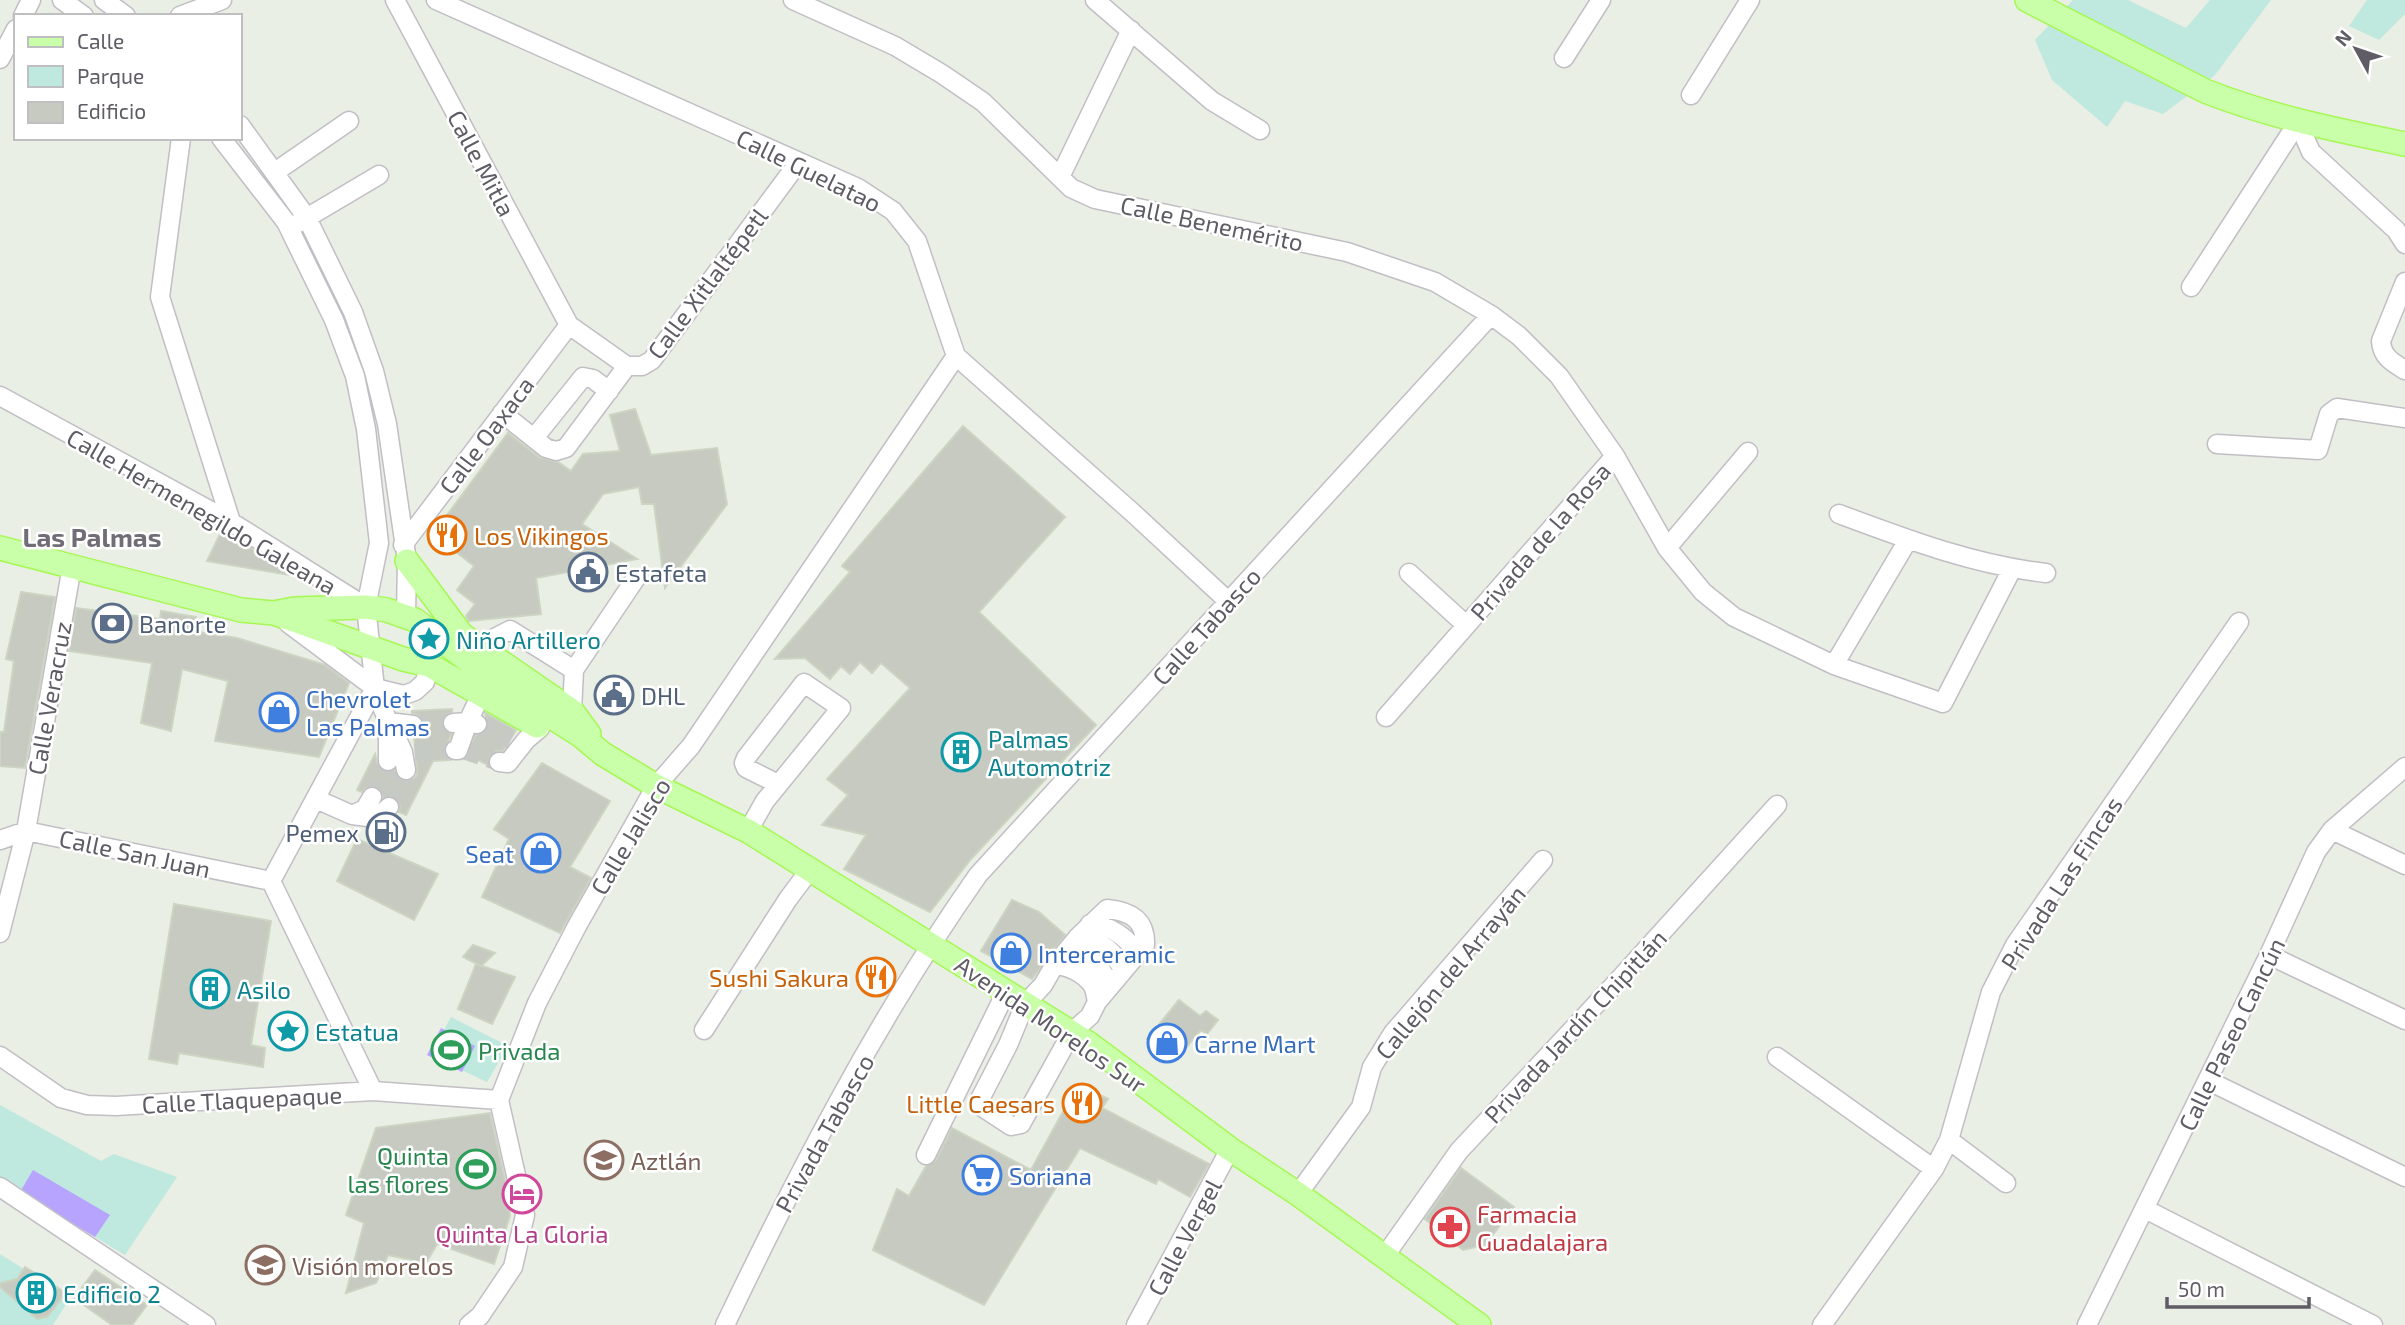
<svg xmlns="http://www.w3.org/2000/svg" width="2405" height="1325" viewBox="0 0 2405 1325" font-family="'Exo 2',sans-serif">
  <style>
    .green { fill: #bfe8df }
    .water { fill: #b7a4ff }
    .building { fill: #c6cac0; stroke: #ccd4c2; stroke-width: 2 }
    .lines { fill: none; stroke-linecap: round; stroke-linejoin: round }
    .minor-tunnel { stroke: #c6cac4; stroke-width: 18; stroke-dasharray: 18 9; stroke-linecap: butt }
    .minor-casing { stroke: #c1bec5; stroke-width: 21 }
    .major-casing { stroke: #a6f854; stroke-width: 26 }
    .minor { stroke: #fff; stroke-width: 18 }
    .major { stroke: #caffa9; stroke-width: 23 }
    .labels { text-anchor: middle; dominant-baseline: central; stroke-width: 5; stroke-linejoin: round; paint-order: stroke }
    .street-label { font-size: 24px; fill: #5f5c65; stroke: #fff }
    .food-label { font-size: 24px; fill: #c56008; stroke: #fff; text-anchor: end }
    .service-label { font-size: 24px; fill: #4e5e75; stroke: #fff; text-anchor: start }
    .culture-label { font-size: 24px; fill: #0d838f; stroke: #fff; text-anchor: start }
    .shop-label { font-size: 24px; fill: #366cbe; stroke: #fff; text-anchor: start }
    .leisure-label { font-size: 24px; fill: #27864d; stroke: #fff; text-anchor: start }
    .education-label { font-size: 24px; fill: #785e54; stroke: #fff; text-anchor: start }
    .health-label { font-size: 24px; fill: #be3a42; stroke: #fff; text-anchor: start }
    .hotel-label { font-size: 24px; fill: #b23c85; stroke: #fff }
    .neighbourhood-label { font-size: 26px; font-weight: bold; fill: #706d77; stroke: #fff }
  </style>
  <rect width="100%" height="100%" fill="#e9efe4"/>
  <path class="green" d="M2073,0H2128L2186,28L2210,0H2271L2215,75L2163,114L2125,101L2107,127L2052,80L2035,40Z
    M2367,0H2405V14L2379,40L2349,26Z
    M451,1017L508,1046L487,1082L430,1055Z
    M0,1105L101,1161L114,1154L177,1177L125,1255L0,1180Z
    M0,1254L70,1298L53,1325H0Z"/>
  <path class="water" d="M441,1028L475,1046L462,1072L427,1055Z
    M33,1170L110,1215L95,1237L20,1192Z"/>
  <path class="building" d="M635,409L651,455L717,448L727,504L665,588L654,504H642L639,487L603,494L582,524L637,559L536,578L541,614L469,621L466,616L475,604L457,590L474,566L433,534L508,433L539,457L558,462L571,471L583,454L620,451L610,415Z
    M963,426L1065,517L979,612L1096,725L971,859L930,912L844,869L866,835L822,825L848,795L827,779L910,688L881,663L872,673L860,662L850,674L841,666L830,679L805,658L775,659L850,572L842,566Z
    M222,530L225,532L296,576L207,561Z
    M21,592L55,597L25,768L0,766V732H4L14,661L6,659Z
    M76,608L160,619L161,611L196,617L192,631L237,638L325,665L349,683L319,757L215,741L228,681L182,669L171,731L141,723L152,663L69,651Z
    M452,709V712L443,717L442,723L444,730L452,734L444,749L445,755L450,760L433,761L406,815L399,812L400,806L397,799L392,796L383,797L381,791L377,787H367L362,792L357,790L375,754L378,766L382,770L389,772L395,770L397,777L403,781L414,778L417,775V769L414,736L422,732L424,726L420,716L412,713V711Z
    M485,713L516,730L503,751H495L490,755L488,765L474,758L465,759L475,735L485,732L488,727Z
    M542,763L610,801L570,867L591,878L560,933L482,897L509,839L494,829Z
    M357,839L438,874L414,920L337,881Z
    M1012,900L1039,912L1065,935L1032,979L981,951Z
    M174,904L271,921L251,1045L265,1048L263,1067L179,1053L177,1064L149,1059Z
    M473,945L495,953L481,966L463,957Z
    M476,964L515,977L492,1024L458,1009Z
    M1179,1000L1200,1016L1206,1011L1218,1020L1207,1034L1201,1030L1180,1055L1173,1058L1147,1039Z
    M1078,1084L1108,1099L1102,1108L1209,1164L1190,1197L1158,1179L1156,1184L1080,1148L984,1305L873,1250L897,1189L909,1196L926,1166L936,1160L952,1128L1031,1170Z
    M490,1113L507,1189L510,1216L494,1264L437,1244L426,1263L388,1255L376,1283L346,1293L364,1223L346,1215L376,1128Z
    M1461,1168L1514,1207L1485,1245L1463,1250L1425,1219Z
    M25,1267L66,1293L47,1317L37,1319L0,1287V1283L17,1279Z
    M95,1270L147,1305L132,1325H112L74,1298Z"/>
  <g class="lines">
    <path class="minor-tunnel" d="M477,724L511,740
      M413,725L453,723
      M463,750L499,762
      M415,752L455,750
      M372,797L388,761
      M389,807L406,770"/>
    <defs>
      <path id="minor" d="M62,0L84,16
        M104,0L126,16
        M395,0L569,325L627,366H642L652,360L798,163
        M436,0L858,188L893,211L917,241L956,356L1133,513L1229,602
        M793,0L895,46L942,74L983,102L1071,188L1095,199L1347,252L1435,282L1491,315L1519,336L1559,376L1615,456L1667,548L1703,592L1734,617L1834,665L1943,703L2012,569
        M1095,0L1212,101L1260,130
        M23,16L31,0
        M180,16L222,0
        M1564,58L1601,0
        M0,59L16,29
        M1691,95L1750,0
        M2298,122L2311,152L2396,230L2405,244
        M240,125L307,218L353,312L374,371L387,424L407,561L406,615
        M181,138L160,297L231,522
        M221,138L286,222L334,320L355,376L366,429L379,543L366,607L375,688L271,881
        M275,172L349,121
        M1060,177L1131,30
        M298,223L379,175
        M2405,282L2381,341C2382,357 2392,362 2405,370
        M2191,287L2298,122
        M0,396L231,522L366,607
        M502,413L546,448L556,451L566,448L627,366
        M534,438L583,377L593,379L609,391
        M2217,444L2318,450L2329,414L2337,408L2405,418
        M1839,514C1906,539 1974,565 2046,573
        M403,545L569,325
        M1667,548L1748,452
        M1409,573L1466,625
        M288,623L375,688L404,695L415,691L425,682L429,665L422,625
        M477,647L510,630L574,670L572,711
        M1834,665L1908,540
        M574,670L636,578
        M375,688L388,722V761
        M1386,717L1615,456
        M388,722L413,725
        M453,723L468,722L481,694
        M392,728L403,752L406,770
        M455,750H458L468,722L477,724
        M499,762L508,763L526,740L540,728
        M316,799L352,815L365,809L372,797
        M352,815L376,818L389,807
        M2332,830L2405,865
        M748,831L765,801L841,708L804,683L746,758L744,763L746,768L778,784
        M0,840L26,831L271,881
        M271,881L373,1091
        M1107,909C1130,911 1146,920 1145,945L1097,1002L1090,1016L1072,1032L1021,1124L1011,1126L982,1107L980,1099L1008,1045L1025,1004L1043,985L1054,966L1078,937Z
        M1090,924C1109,925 1128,937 1137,954
        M0,933L26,831L72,566
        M1078,937C1099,940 1115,950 1123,971
        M1064,954C1087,952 1101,965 1110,986
        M2269,955L2405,1020
        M1054,966C1067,964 1085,974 1093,986C1095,990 1096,997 1097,1002
        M704,1030L788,899L809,871
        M0,1056L61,1098L87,1105L116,1106L373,1091L499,1100
        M1777,1057L1934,1169
        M2209,1081L2405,1177
        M1949,1140L2006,1183
        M926,1155L1006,992
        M0,1187L206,1325
        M1298,1194L1361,1107L1372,1067L1393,1033L1543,860
        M2145,1209L2373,1325
        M1384,1257L1459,1151L1615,984L1777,805
        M469,1325L480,1316L513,1267L525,1215L499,1100L537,1003L577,926L656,786L691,746L956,356
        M725,1325C799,1170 879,1016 978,875L1491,315
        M1136,1325L1230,1149
        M1822,1325L1934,1169L1949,1140L1991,992L2015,945L2239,622
        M2087,1325L2269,955L2316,852L2332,830L2405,767"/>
      <path id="major" d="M2027,0L2205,91C2271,117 2336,130 2405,144
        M0,548L241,610L274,613L403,659L429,665L537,726
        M407,561L462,635L572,711L589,734
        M274,613L294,609L366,607L387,610L415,620L498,683L580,735L603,754L656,786L748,831L1088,1043L1230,1149L1298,1194L1479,1325"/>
    </defs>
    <use href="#minor" class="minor-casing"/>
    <use href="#major" class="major-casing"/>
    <use href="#minor" class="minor"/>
    <use href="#major" class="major"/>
  </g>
  <defs>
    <symbol id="restaurant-ring" viewBox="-11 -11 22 22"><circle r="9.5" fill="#fff" stroke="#e8710a" stroke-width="1.5"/><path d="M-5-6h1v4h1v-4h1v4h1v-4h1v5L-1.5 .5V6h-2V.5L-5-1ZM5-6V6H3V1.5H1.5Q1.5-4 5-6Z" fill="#e8710a"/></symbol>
    <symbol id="civic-ring" viewBox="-11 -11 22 22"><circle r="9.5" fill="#fff" stroke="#5c6f8a" stroke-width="1.5"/><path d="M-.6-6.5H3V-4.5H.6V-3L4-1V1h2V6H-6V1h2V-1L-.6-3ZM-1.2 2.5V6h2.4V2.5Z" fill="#5c6f8a"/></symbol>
    <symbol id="bank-ring" viewBox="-11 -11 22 22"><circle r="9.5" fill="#fff" stroke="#5c6f8a" stroke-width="1.5"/><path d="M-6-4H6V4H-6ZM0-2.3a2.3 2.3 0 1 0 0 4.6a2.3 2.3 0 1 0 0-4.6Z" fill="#5c6f8a"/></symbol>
    <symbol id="sight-ring" viewBox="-11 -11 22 22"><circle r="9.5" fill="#fff" stroke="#0f9aa8" stroke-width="1.5"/><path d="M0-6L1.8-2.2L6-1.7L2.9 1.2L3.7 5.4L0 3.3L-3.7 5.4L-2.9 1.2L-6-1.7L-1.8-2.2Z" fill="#0f9aa8"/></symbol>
    <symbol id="shop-ring" viewBox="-11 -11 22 22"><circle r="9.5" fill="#fff" stroke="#3f7fe0" stroke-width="1.5"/><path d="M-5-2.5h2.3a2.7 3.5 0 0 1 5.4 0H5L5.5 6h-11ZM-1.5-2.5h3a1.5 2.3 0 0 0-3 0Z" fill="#3f7fe0"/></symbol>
    <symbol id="building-ring" viewBox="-11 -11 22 22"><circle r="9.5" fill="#fff" stroke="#0f9aa8" stroke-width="1.5"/><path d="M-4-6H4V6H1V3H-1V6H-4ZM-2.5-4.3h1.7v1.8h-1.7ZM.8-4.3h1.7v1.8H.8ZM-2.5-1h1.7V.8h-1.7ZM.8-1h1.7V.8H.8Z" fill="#0f9aa8"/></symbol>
    <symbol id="fuel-ring" viewBox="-11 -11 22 22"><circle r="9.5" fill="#fff" stroke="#5c6f8a" stroke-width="1.5"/><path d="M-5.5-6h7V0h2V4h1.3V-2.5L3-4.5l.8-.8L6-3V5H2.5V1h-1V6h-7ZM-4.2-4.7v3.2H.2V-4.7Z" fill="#5c6f8a"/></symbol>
    <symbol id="stadium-ring" viewBox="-11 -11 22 22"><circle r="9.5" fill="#fff" stroke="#2e9e5b" stroke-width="1.5"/><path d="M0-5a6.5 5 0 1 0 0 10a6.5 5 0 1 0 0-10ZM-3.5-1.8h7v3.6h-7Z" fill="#2e9e5b"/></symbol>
    <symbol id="university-ring" viewBox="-11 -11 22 22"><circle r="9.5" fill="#fff" stroke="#8d6e63" stroke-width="1.5"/><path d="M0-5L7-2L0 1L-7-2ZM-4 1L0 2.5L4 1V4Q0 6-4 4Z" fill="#8d6e63"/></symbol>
    <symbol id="supermarket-ring" viewBox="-11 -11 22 22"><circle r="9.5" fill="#fff" stroke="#3f7fe0" stroke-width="1.5"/><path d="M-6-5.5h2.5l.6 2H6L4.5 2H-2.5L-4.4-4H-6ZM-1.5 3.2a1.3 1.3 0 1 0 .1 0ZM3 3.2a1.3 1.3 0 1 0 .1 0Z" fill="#3f7fe0"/></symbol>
    <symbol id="hotel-ring" viewBox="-11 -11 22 22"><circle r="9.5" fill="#fff" stroke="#d1479c" stroke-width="1.5"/><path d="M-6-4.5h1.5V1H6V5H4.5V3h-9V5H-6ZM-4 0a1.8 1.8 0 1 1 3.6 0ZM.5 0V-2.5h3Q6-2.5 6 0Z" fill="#d1479c"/></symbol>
    <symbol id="pharmacy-ring" viewBox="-11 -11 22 22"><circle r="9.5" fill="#fff" stroke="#e0444e" stroke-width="1.5"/><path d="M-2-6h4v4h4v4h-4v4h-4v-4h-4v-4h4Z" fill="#e0444e"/></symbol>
    <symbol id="school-ring" viewBox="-11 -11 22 22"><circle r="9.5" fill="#fff" stroke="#8d6e63" stroke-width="1.5"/><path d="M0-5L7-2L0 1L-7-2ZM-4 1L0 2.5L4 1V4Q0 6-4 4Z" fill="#8d6e63"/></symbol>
  </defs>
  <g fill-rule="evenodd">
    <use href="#restaurant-ring" x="425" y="513" width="44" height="44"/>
    <use href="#civic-ring" x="566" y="550" width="44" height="44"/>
    <use href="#bank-ring" x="90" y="601" width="44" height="44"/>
    <use href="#sight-ring" x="407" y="617" width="44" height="44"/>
    <use href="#civic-ring" x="592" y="673" width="44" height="44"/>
    <use href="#shop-ring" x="257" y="690" width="44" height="44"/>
    <use href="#building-ring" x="939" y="730" width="44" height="44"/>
    <use href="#fuel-ring" x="364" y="810" width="44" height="44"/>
    <use href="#shop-ring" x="519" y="831" width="44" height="44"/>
    <use href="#shop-ring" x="989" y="931" width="44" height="44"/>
    <use href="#restaurant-ring" x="854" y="955" width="44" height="44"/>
    <use href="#building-ring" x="188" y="967" width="44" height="44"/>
    <use href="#sight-ring" x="266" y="1009" width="44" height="44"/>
    <use href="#shop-ring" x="1145" y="1021" width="44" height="44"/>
    <use href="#stadium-ring" x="429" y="1028" width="44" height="44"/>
    <use href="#restaurant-ring" x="1060" y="1081" width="44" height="44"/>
    <use href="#university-ring" x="582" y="1138" width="44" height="44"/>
    <use href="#stadium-ring" x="454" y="1147" width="44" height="44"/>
    <use href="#supermarket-ring" x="960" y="1153" width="44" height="44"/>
    <use href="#hotel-ring" x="500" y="1172" width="44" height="44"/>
    <use href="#pharmacy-ring" x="1428" y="1205" width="44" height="44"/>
    <use href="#school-ring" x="243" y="1243" width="44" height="44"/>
    <use href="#building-ring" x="14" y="1271" width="44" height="44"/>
  </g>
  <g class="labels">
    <g class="street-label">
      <text transform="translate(482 163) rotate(62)">Calle Mitla</text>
      <text transform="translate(809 170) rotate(26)">Calle Guelatao</text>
      <text transform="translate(1212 223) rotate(12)">Calle Benemérito</text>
      <text transform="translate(707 283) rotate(-53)">Calle Xitlaltépetl</text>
      <text transform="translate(486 435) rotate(-53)">Calle Oaxaca</text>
      <text transform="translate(202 511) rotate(30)">Calle Hermenegildo Galeana</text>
      <text transform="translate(1540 541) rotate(-49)">Privada de la Rosa</text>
      <text transform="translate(1206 626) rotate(-48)">Calle Tabasco</text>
      <text transform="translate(49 698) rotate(-80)">Calle Veracruz</text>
      <text transform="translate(630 836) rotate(-59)">Calle Jalisco</text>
      <text transform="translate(135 853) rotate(12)">Calle San Juan</text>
      <text transform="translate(2061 883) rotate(-57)">Privada Las Fincas</text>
      <text transform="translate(1450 972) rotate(-50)">Callejón del Arrayán</text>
      <text transform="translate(1051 1024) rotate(34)">Avenida Morelos Sur</text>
      <text transform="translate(1575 1026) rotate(-47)">Privada Jardín Chipitlán</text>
      <text transform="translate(2231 1034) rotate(-64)">Calle Paseo Cancún</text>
      <text transform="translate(242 1099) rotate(-3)">Calle Tlaquepaque</text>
      <text transform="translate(824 1133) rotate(-61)">Privada Tabasco</text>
      <text transform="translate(1184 1237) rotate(-62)">Calle Vergel</text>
    </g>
    <g class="food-label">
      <text x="474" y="535" text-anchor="start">Los Vikingos</text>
      <text x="849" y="977">Sushi Sakura</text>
      <text x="1055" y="1103">Little Caesars</text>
    </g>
    <g class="service-label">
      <text x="615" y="572">Estafeta</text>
      <text x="139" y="623">Banorte</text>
      <text x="641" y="695">DHL</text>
      <text x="359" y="832" text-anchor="end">Pemex</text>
    </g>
    <g class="culture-label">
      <text x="456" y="639">Niño Artillero</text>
      <text x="988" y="738">Palmas<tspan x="988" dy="28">Automotriz</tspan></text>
      <text x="237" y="989">Asilo</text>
      <text x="315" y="1031">Estatua</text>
      <text x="63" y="1293">Edificio 2</text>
    </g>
    <g class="shop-label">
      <text x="306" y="698">Chevrolet<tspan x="306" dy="28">Las Palmas</tspan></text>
      <text x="514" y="853" text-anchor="end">Seat</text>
      <text x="1038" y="953">Interceramic</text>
      <text x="1194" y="1043">Carne Mart</text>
      <text x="1009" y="1175">Soriana</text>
    </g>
    <g class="leisure-label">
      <text x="478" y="1050">Privada</text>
      <text x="449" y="1155" text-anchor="end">Quinta<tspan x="449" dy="28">las flores</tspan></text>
    </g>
    <g class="education-label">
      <text x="631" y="1160">Aztlán</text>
      <text x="292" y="1265">Visión morelos</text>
    </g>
    <g class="health-label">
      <text x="1477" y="1213">Farmacia<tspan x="1477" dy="28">Guadalajara</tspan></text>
    </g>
    <g class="hotel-label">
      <text x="522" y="1233">Quinta La Gloria</text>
    </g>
    <g class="neighbourhood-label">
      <text x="92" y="536">Las Palmas</text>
    </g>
  </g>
  <rect x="14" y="14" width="228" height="126" fill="#ffffff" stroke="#bfbec1" stroke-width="2"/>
  <rect x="28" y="37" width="35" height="10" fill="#caffa9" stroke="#bfbec1" stroke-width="2"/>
  <text x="77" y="49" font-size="21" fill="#5f5c65">Calle</text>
  <rect x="28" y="66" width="35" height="21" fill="#bfe8df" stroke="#bfbec1" stroke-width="2"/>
  <text x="77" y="84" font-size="21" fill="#5f5c65">Parque</text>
  <rect x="28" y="102" width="35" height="21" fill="#c6cac0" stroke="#bfbec1" stroke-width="2"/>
  <text x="77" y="119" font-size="21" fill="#5f5c65">Edificio</text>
  <g transform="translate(2356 49) rotate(310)" stroke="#ffffff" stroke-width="5" paint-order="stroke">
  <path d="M0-5L12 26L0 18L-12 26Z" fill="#5f5c65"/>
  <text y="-10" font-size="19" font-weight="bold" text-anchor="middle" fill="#5f5c65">N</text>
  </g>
  <path d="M2167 1297v10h142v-10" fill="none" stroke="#5f5c65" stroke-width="3.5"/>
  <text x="2178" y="1297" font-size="21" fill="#5f5c65" stroke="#ffffff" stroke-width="5" paint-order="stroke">50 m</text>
</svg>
